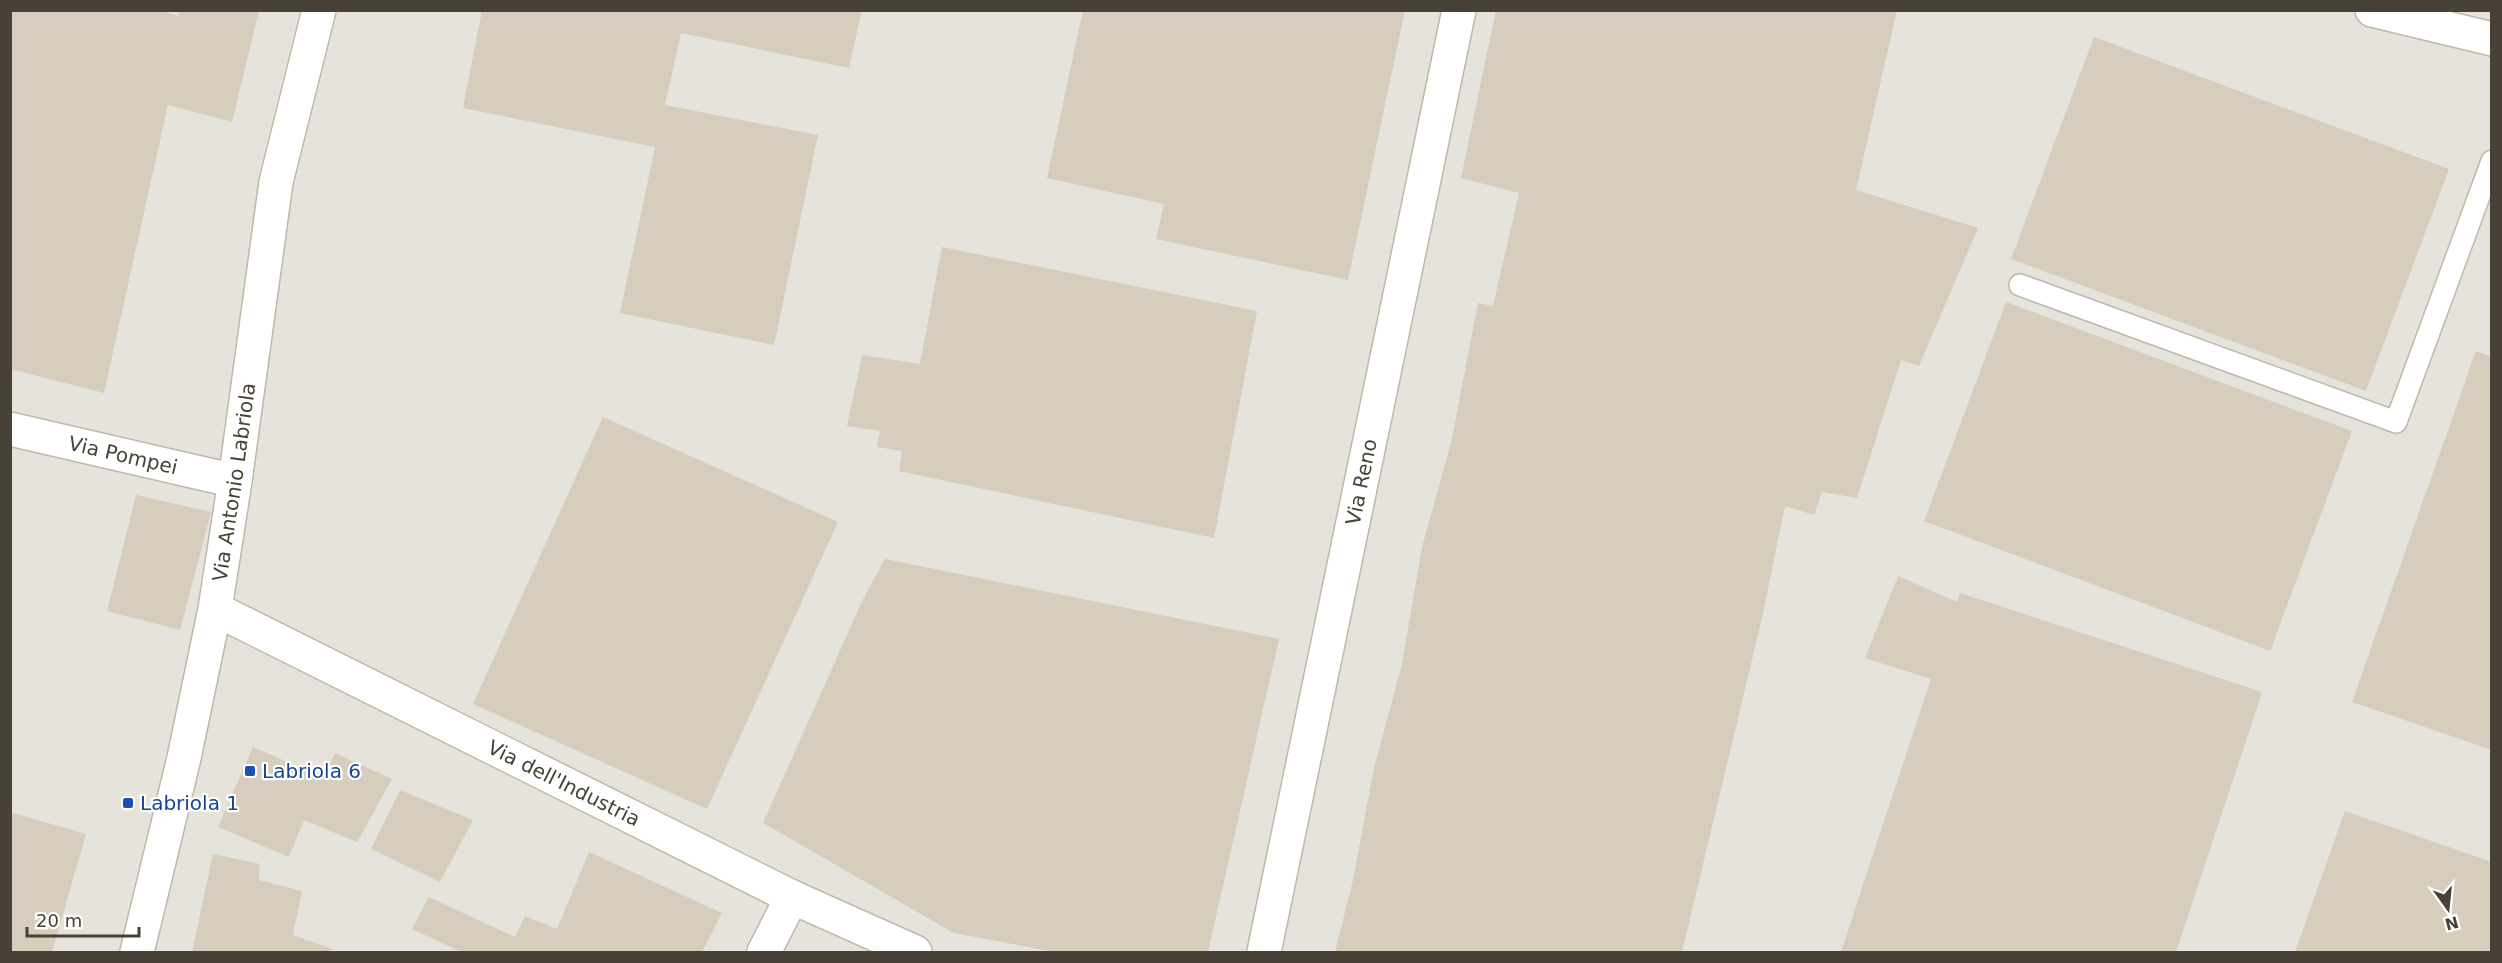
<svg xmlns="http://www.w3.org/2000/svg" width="2502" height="963" viewBox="0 0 2502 963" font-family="'DejaVu Sans',sans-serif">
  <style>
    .industrial { fill: #e6e2dc }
    .building { fill: #d6cdbc }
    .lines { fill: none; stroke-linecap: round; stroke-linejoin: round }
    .service-casing { stroke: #c0b9a9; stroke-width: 24 }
    .minor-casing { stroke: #c0b9a9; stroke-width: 36 }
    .tertiary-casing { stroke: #c0b9a9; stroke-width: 36 }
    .service { stroke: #fff; stroke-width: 21 }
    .minor { stroke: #fff; stroke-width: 33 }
    .tertiary { stroke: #fff; stroke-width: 33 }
    .transit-dot { fill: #1a4fb4; stroke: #fff; stroke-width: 2 }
    .labels { text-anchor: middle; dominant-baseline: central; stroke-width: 4.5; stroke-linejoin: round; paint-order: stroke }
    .street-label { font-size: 20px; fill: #474136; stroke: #fff }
    .transit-label { font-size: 20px; fill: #164399; stroke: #fff; text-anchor: start }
  </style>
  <rect width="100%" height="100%" fill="#f4f1e7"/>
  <path class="industrial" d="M11,11H2491V952H11Z"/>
  <path class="building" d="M10,10H159L178,16L179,10H259L232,122L168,105L104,393L10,369Z
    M482,10H862L849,68L681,33L665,105L818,135L774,345L620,313L655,147L463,108Z
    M1083,10H1405L1348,280L1156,239L1164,204L1047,178Z
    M1496,10H1897L1856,190L1978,228L1919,366L1901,360L1857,498L1822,492L1814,515L1785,506L1762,618L1682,952H1335L1353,880L1374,768L1402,664L1422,547L1451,443L1478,303L1493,306L1519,193L1461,178Z
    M2094,37L2449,169L2366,391L2011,259Z
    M942,247L1257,311L1214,538L899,471L902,451L877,447L880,431L847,426L862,355L920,364Z
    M2006,302L2352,431L2270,651L1924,521Z
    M2476,351L2492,357V750L2352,702Z
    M603,417L838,522L707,809L473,704Z
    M136,495L211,512L180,630L107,611Z
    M885,559L1279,639L1208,952H1055L954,933L763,823L864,597Z
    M1898,576L1957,602L1960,593L2262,692L2176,952H1841L1931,679L1865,658Z
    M253,747L324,778L335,753L392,779L357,842L304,820L289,857L218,827Z
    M400,790L473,820L440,882L371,849Z
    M2345,811L2492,862V952H2295Z
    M10,812L86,834L52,952H10Z
    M589,852L722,913L702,952H462L412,929L429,897L515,937L525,916L557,929Z
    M213,854L260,864L259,880L302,891L293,935L332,949L331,952H192Z"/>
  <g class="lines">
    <defs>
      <path id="service" d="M2020,285L2396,422L2492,161"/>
      <g id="minor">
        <path d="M2372,10L2492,39"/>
        <path id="s1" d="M10,429L235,481"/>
        <path id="s2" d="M215,609L792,897L915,952"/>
        <path d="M764,952L792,897"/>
        <path id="s3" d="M1264,952L1459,10"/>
      </g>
      <g id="tertiary">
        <path id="s4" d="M137,952L184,758L215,609L235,481L276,182L319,10"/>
      </g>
    </defs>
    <use href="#service" class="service-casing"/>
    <use href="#minor" class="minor-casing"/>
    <use href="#tertiary" class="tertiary-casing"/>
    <use href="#service" class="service"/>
    <use href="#minor" class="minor"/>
    <use href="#tertiary" class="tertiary"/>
  </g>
  <g class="transit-dot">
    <rect x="244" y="765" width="12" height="12" rx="3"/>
    <rect x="122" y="797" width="12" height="12" rx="3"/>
  </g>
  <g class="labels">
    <g class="street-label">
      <text stroke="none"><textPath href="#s1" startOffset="116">Via Pompei</textPath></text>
      <text stroke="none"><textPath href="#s4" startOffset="480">Via Antonio Labriola</textPath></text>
      <text stroke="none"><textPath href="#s3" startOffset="480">Via Reno</textPath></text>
      <text stroke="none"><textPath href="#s2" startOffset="390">Via dell'Industria</textPath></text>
    </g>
    <g class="transit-label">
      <text x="262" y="771">Labriola 6</text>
      <text x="140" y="803">Labriola 1</text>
    </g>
  </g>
  <rect width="2502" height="963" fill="none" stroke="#474136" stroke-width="24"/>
  <g transform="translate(2448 909) rotate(165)" stroke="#ffffff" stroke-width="4.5" paint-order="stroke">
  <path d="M0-4.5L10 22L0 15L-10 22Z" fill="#474136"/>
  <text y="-9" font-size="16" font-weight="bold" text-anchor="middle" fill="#474136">N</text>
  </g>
  <path d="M27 927v9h112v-9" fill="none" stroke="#474136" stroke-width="3"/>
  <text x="36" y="927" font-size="18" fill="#474136" stroke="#ffffff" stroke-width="4.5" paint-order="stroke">20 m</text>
</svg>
